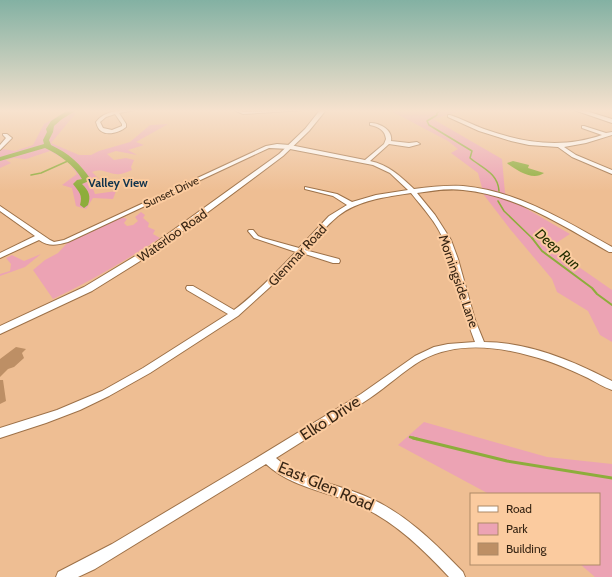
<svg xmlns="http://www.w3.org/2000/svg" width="612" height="577" viewBox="0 0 612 577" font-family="Cabin,sans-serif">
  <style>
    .green { fill: #eca3b4 }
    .water { fill: #8dad3b }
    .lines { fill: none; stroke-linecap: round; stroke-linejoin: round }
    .stream-far3 { stroke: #8dad3b; stroke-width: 1.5 }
    .stream-far2 { stroke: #8dad3b; stroke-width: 2 }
    .stream-far1 { stroke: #8dad3b; stroke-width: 2.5 }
    .stream { stroke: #8dad3b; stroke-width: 3 }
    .river { fill: #8dad3b; fill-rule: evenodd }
    .building { fill: #bd8f65 }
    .minor-casing { stroke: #9d7148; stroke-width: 2 }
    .major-casing { stroke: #9d7148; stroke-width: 2 }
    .minor { fill: #fff; fill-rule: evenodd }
    .major { fill: #fff; fill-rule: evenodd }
    .labels { text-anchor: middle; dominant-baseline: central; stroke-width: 4; stroke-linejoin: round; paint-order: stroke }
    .far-street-label { font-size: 11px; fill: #372514; stroke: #fbcb9f }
    .far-neighbourhood-label { font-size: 12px; font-weight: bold; fill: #11344d; stroke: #fbcb9f }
    .street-label { font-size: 13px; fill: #372514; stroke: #fbcb9f }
    .water-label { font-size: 14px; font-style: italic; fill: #232f00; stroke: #fbcb9f }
    .near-street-label { font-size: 16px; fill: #372514; stroke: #fbcb9f }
  </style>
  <rect width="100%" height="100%" fill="#eebe93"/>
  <path class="green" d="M389,110H465L433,119L502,159L505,193L515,202L570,234L550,247L612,290V342L600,335L588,311L557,292L552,279L510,229L484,195L478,173L451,153L458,149L448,141Z
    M66,112L76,113L51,143L79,155H91L99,151L130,142L150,125L168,124L136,142L144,145L128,150L137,155L116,151L107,154L114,160L126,158L134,160L131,167L132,170C126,172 122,175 116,174C106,173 103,168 92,172L106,186L93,189L95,194L116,191L113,199L93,198L86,209L76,206L72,188L62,185L77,174L69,162L50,151L26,159L14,158L6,160L11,163L0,168V151L3,149L15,151L33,145L44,124Z
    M141,212L145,215L143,218L149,223L148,227L155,230L153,234L160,238C125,261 91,281 53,299L33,270L45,260L58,253L68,242L122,217L127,219L124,223L127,226L133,225L138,221L135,217Z
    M41,254L25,267L0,276V274L10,271L11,264L6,258L12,255L24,261Z
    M424,422L547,457L612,464V577H595L580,564H599V494H489L398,445Z"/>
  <path class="water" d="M513,161L529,165L528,168L544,173C533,181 518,171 508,164L507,163Z"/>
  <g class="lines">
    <path class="stream-far3" d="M441,110L437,113V115L427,121L429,125L472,151L470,158C482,168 498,173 499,191
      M31,175L41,173L70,160
      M498,201L504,211L533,239"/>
    <path class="stream-far2" d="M532,238L542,251L592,288L597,294L612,305"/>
    <path class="stream-far1" d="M410,437L417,439"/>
    <path class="stream" d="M413,438L507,461L612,478"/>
    <path class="river" d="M68,110H77L62,119L54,126L53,132L49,140L51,145C68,153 81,164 91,180L82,184C89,191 91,196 88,205L84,208L80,205C83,195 79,192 73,184L77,180L82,179C74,165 60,155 45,148L0,161V157L44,144L43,140L47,132L46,129L51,121Z"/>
  </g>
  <path class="building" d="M16,347L26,349L22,353L24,358L14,367L8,369L0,377V359Z
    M0,380H3L6,401L0,404Z"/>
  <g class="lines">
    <defs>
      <path id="minor" d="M135,110L119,113L126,124V127C120,132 108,136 101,131C98,129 97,125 96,122C105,110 121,110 135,110ZM115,114L122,124V126L112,130L103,128L100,122L106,117Z
        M234,110L244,112L304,110L243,114Z
        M450,115C462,119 473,125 484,129C523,143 562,149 602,135L582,128V126H584L606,133L612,132V135L586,143L564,147L576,155L612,170V174L572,157L558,147L529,145L511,141L479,131L448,117V115Z
        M370,123C380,123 393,130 391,141L409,143L417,142L420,144L409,147L389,144L370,161C389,165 400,176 414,189C430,187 446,185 463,186C518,191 565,221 612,247V252H609C563,226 517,195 463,190C447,188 432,191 417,193L435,215L451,240L458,259L475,320L484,342C529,342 573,361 612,381V390C603,387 596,382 588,378C569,369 551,361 531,356C496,346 455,342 422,360C403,371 388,386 370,398C339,419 307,438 276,458C301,480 335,483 365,496C404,512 434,542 463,572L465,577H449C422,548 394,521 358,505C327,491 292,488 266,464L95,569L78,577H56L58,572L112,544L253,460L361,394L415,356L434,347L448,344L475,342C462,309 457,274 444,241C437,223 423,208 411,193C386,197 358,200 338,216C326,226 316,238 305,250L339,259L340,261L339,263H333L302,253L270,287L238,316L150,373L109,396L80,410L46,423L0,438V428L57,410L102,391L143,368L228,314L187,290L186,288L187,286H193L234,310C257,293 276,272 296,252L254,238L248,231L249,230H253L258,236L263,238L299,248L329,216L347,205L333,196L305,189V187L337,194L352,202L376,195L408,190L390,173L373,165L290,149L269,148L68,242C57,245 49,247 39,240L0,258V253L35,236L0,211V206L50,240L54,242L64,240L266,146L277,144L290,145L365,160L384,144L386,139C385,130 379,127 370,125Z
        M3,134H7L12,138L0,150V145L6,138L3,135Z"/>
      <path id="major" d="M320,110H326L309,131L283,156L153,253L92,291L0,334V326L84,287L147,249L279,154L305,129Z
        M574,110H583L612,119V123Z"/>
    </defs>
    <use href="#minor" class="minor-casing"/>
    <use href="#major" class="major-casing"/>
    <use href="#minor" class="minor"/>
    <use href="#major" class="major"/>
  </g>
  <linearGradient id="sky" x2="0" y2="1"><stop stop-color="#83b1a3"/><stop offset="0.58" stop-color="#f7e2ce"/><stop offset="1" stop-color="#f7e2ce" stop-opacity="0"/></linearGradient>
  <rect width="612" height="191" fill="url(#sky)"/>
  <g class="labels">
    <g class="far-street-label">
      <text transform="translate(171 192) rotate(-25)">Sunset Drive</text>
    </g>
    <g class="far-neighbourhood-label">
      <text x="118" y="182">Valley View</text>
    </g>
    <g class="street-label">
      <text transform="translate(172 235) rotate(-35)">Waterloo Road</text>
      <text transform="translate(297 255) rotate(-47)">Glenmar Road</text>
      <text transform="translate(459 281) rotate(71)">Morningside Lane</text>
    </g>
    <g class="water-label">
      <text transform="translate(558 249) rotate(41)">Deep Run</text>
    </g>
    <g class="near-street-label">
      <text transform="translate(330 418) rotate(-33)">Elko Drive</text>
      <text transform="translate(326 486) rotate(23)">East Glen Road</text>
    </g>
  </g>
  <rect x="470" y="493" width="130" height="72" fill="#fbcb9f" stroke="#ad8967"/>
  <rect x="478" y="506" width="20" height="6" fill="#ffffff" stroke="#ad8967"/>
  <text x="506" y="513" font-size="12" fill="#372514">Road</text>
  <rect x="478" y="523" width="20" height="12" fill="#eca3b4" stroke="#ad8967"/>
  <text x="506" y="533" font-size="12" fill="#372514">Park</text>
  <rect x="478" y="543" width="20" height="12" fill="#bd8f65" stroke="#ad8967"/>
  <text x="506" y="553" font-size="12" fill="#372514">Building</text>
</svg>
